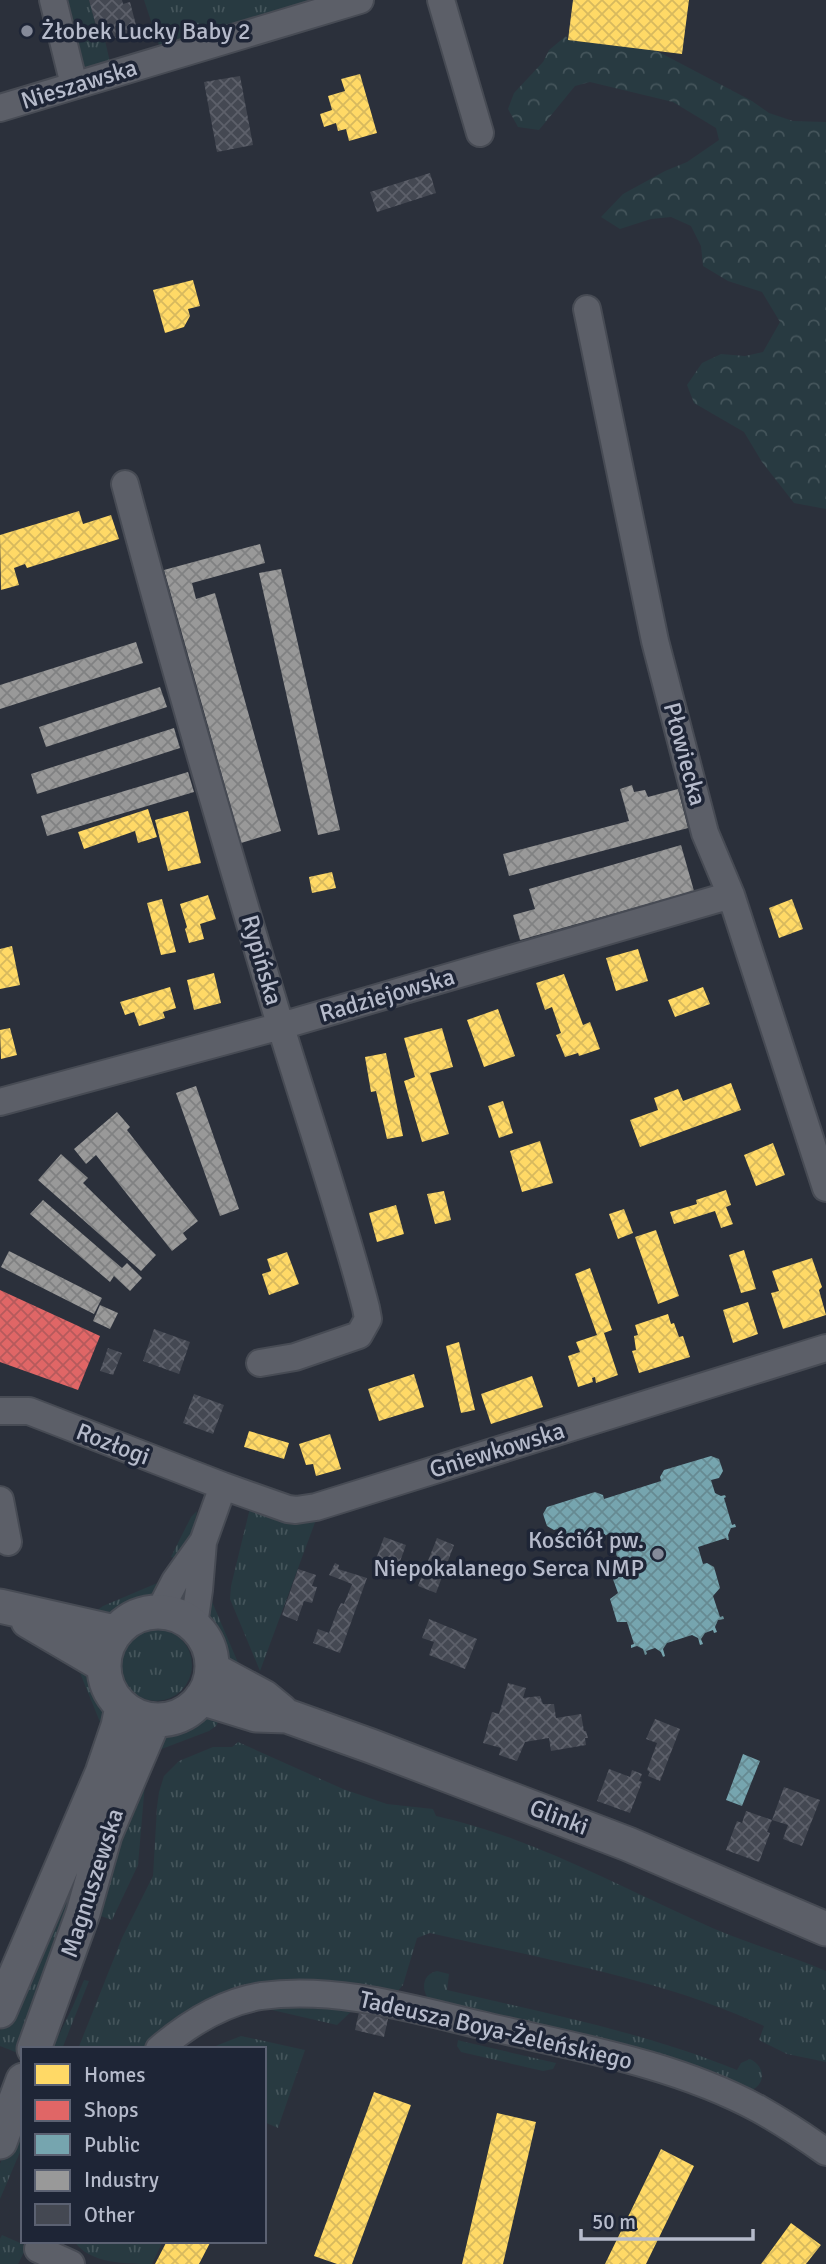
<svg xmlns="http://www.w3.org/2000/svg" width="826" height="2264" viewBox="0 0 826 2264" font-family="Signika,sans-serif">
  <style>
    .grass { fill: url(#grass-tufts) }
    .forest { fill: url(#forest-crowns) }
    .homes { fill: url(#homes-cross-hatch) }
    .shops { fill: url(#shops-cross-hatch) }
    .public { fill: url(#public-cross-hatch) }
    .industry { fill: url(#industry-cross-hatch) }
    .building { fill: url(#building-cross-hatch) }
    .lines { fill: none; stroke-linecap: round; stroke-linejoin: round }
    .minor-casing { stroke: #474b54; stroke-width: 30 }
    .tertiary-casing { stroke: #474b54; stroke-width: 37 }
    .minor { stroke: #5c5f68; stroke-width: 26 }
    .tertiary { stroke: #5c5f68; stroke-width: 33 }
    .poi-dot { fill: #858a99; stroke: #1e2536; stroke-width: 2.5 }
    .labels { text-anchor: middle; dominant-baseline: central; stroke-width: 7; stroke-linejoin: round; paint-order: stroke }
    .poi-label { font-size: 24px; fill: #b6bbcb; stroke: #1e2536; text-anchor: start }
    .street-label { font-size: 24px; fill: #b6bbcb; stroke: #1e2536 }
  </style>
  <defs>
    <pattern id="grass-tufts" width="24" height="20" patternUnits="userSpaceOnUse" patternTransform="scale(1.75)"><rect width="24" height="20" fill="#283a41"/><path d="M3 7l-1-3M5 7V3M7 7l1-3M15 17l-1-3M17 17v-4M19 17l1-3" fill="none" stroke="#45555b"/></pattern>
    <pattern id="forest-crowns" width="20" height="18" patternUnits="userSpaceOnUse" patternTransform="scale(1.75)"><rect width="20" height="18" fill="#283a41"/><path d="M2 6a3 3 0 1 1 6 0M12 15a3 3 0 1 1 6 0" fill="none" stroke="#45555b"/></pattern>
    <pattern id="homes-cross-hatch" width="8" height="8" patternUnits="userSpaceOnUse" patternTransform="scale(1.75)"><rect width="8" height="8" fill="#ffd966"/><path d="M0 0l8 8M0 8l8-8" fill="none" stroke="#d7b95e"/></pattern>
    <pattern id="shops-cross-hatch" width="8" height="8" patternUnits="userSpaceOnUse" patternTransform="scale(1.75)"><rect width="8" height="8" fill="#e06666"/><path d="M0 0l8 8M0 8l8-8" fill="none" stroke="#b65a5c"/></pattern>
    <pattern id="public-cross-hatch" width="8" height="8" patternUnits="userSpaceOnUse" patternTransform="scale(1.75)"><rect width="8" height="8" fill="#76a5af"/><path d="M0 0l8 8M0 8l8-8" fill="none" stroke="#668a92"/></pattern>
    <pattern id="industry-cross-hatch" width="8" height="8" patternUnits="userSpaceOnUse" patternTransform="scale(1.75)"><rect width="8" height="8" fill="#999"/><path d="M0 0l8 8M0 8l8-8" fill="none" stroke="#808182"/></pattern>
    <pattern id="building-cross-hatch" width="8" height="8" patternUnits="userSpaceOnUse" patternTransform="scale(1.75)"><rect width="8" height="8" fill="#444852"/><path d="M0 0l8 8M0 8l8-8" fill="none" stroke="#5d606a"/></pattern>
  </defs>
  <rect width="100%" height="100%" fill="#2b303b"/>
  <path class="grass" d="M63,0H89L98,33L103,32L110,62L79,70Z
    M144,0H320L159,45Z
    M250,1508L317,1517L260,1671L230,1599L231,1586Z
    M197,1511L194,1528L178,1560L171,1557L191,1517Z
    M162,1581L154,1597L148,1601L110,1616L95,1612L103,1606Z
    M211,1600L213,1604L239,1665L225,1662L207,1618Z
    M120 1665a36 36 0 1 1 72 0a36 36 0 1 1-72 0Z
    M76,1663L92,1676L106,1710L102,1727Z
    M205,1714H222L216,1726L209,1731L159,1750L161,1733Z
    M238,1742L343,1789L387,1804L433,1809L436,1816C528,1836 612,1883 697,1921C739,1941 784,1953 826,1971V2062L787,2054L759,2040L764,2026C660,1978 542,1959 430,1933L417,1938L403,1985L397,1992L336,1984L162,2033L143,2049H78L122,1938L153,1876L157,1807L159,1792L164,1776L179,1761L213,1747H232Z
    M115,1759L23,2055L0,2046V2031Z
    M145,1783L138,1865L112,1920L98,1915L101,1881Z
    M437,1971L449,1974L447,1990C544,2013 644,2032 737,2070L741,2063L750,2059C765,2066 767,2084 750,2091L429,2000C421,1990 422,1974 437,1971Z
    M84,1980L89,1981L62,2049H52L73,2006Z
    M273,2005L355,2008L337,2025L259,2007Z
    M241,2036L305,2050L278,2128L264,2122V2049H208Z
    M458,2040L461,2041L556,2063L553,2069L543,2071L461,2052L457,2046Z
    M23,2105V2145L0,2199V2164Z
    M2,2235L27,2246L18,2264H0V2239Z
    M74,2241H163L152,2264C128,2264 89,2264 74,2241Z"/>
  <path class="forest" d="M566,36L568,40L657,51L752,101L769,113L793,121L826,122V509L794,503L762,462L744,432L694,403L687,385L702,363L721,354L745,356L763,352L780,322L762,292L728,281L703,266L701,246L691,226L671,217L651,219L620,229L601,217L623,194L665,171L687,162L719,140L716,128L673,102L590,82L575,86L539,130L518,127L508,109L514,93L543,62L549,50Z"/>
  <path class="homes" d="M573,0H689L682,54L568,40Z
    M360,74L377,133L349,141L346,129L338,131L336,123L324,127L320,114L332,110L328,96L345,91L341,79Z
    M193,280L200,306L188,309L190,316L184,327L165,333L153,290Z
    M79,511L83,524L111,515L119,539L27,568L25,564L14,568L19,585L1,590L0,535Z
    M148,809L157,837L138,843L135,831L84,849L78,832Z
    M188,811L201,863L168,871L155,820Z
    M332,872L336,888L312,893L309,877Z
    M208,895L216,919L200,924L204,939L189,943L185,929L187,927L180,904Z
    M162,899L176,952L161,955L147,903Z
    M792,899L803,929L779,938L769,908Z
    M12,946L20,985L0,989V949Z
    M638,949L648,981L616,991L606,958Z
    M214,973L221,1003L194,1010L187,980Z
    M564,974L583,1025L590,1022L600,1049L579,1056L578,1053L565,1057L556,1035L561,1033L552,1007L545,1010L536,983Z
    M170,987L176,1008L163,1012L165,1018L139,1026L134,1012L125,1015L120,1002Z
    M703,987L710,1004L675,1017L668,1000Z
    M498,1009L515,1056L484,1067L467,1020Z
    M10,1028L17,1055L1,1059L0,1030Z
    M442,1028L453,1067L430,1073L449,1134L422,1142L404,1081L415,1077L404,1038Z
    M386,1053L403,1136L387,1139L376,1091L371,1092L365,1057Z
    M731,1083L741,1110L640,1147L630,1120L658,1110L654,1098L678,1089L683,1101Z
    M503,1101L513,1133L499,1138L488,1106Z
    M540,1141L553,1183L522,1192L510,1151Z
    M773,1143L785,1175L756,1186L744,1155Z
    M726,1190L731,1205L726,1207L733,1224L721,1228L715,1211L674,1224L670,1212L697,1204L696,1200Z
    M444,1191L451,1220L435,1224L427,1194Z
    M396,1205L404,1234L377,1242L369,1213Z
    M624,1209L633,1233L618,1239L609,1214Z
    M656,1230L679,1296L658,1304L635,1237Z
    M744,1250L756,1289L741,1293L729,1255Z
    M287,1252L299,1284L269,1295L262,1274L271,1271L267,1259Z
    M812,1258L822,1287L819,1290L826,1315L783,1329L771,1293L779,1291L772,1271Z
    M590,1268L612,1330L604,1333L618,1375L596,1383L595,1377L592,1378L593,1382L578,1387L568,1356L580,1352L576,1342L597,1335L575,1274Z
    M748,1302L758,1334L733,1343L723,1310Z
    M668,1314L671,1324L674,1323L679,1337L683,1336L690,1357L639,1373L632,1351L636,1350L634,1336L638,1335L635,1325Z
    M459,1342L475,1410L461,1413L446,1346Z
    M414,1374L424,1407L379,1421L368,1389Z
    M532,1376L543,1407L491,1424L481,1394Z
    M249,1431L289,1443L284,1459L244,1447Z
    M330,1434L341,1469L316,1476L313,1464L306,1465L299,1444Z
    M374,2092L411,2105L352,2264H337L314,2256Z
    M497,2113L536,2122L503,2264H462Z
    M661,2149L694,2166L646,2264H605Z
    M791,2223L821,2245L806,2264H761Z
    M167,2241H211L199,2264H155Z"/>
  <path class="shops" d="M0,1290L100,1336L78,1390L0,1362Z"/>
  <path class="public" d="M711,1456L719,1459L723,1471L719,1478L711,1480L715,1493L721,1496L725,1495L726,1497L724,1498L732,1525L735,1524L736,1527L731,1528L728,1535L729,1540H727L726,1538L698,1547L703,1564L707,1563L714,1567L720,1588L713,1596L720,1617L723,1616L724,1619L718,1620L715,1627L717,1632L714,1633L713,1630L705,1633L701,1639L703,1644L700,1645L698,1638L692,1635L667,1643L663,1649L665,1656L663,1657L661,1652L655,1648L646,1651L647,1654L645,1655L643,1649L637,1646L631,1648V1645L634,1644L627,1622H617L610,1599L618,1593L610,1571L618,1560L610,1534L559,1549L558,1547L563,1545L566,1539L562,1528L554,1530L547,1526L543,1514L547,1507L595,1492L603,1495L604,1499L661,1481L660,1477L664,1470Z
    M743,1754L760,1761L742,1806L726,1800Z"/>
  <path class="industry" d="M260,544L265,563L192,583L196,599L215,593L281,831L241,843L164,570Z
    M281,569L340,830L318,835L259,573Z
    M136,642L143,663L0,709V685Z
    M160,687L167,707L46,747L39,727Z
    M174,728L180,748L37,794L31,774Z
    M188,772L194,792L47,836L41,816Z
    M632,785L634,792L645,790L648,797L678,789L688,828L509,876L503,854L629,821L620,789Z
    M681,845L694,891L520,940L513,915L535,909L529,889Z
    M196,1086L239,1209L220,1216L176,1093Z
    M117,1112L130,1127L127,1130L198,1221L183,1233L187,1239L172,1251L96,1155L86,1164L74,1149Z
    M61,1154L88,1178L83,1183L156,1255L141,1271L38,1180Z
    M43,1200L122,1268L127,1263L142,1278L130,1291L114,1276L110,1282L30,1214Z
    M9,1251L102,1298L94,1314L1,1267Z
    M100,1305L118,1313L110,1329L93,1321Z"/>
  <path class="building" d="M89,0H122L123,4L130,2L138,33L111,39L109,30L98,33Z
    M240,76L253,145L217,152L204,82Z
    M430,173L436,193L377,212L370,192Z
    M154,1329L190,1342L179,1374L143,1361Z
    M108,1348L122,1353L113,1375L100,1371Z
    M194,1394L224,1405L213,1434L183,1423Z
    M384,1537L406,1545L394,1578L372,1570Z
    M437,1538L454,1545L436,1593L418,1586Z
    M335,1563L339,1565L338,1569L367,1578L340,1653L313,1643L318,1629L329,1633L338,1609L341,1603L344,1604L352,1584L329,1575Z
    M298,1569L316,1575L312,1586L317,1587L312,1603L304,1601L297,1621L282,1615Z
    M429,1619L477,1639L465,1669L429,1655L434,1642L422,1638Z
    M508,1683L526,1688L523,1698L540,1696L543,1704H554L556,1718L581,1714L584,1731H586L588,1738H585L586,1745L551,1751L549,1738L525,1742L517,1761L499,1755L501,1748L483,1743L492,1712L499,1714Z
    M655,1719L680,1729L660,1781L648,1776L650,1772L647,1770L657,1743L646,1739Z
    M609,1769L630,1777L632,1770L642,1774L639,1781L642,1782L630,1813L597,1801Z
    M784,1787L820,1800L802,1846L783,1839L788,1825L772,1820Z
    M746,1811L772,1820L767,1832L770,1833L759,1862L726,1850L737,1821L742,1823Z
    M359,2012L388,2019L384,2037L355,2030Z"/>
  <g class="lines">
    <defs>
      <path id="minor" d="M53,0L74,85
        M441,0L480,133
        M0,108L360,0
        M587,309L655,641L705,833L731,895L826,1188
        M125,484C173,665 226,845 280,1024C309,1119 341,1212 366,1308L368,1319L359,1335L295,1357L260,1363
        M0,1102L281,1026L731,895
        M0,1411H29L223,1486L288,1509L296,1510L316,1507L826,1348
        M0,1500L8,1542
        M159,1612L175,1581L202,1543
        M194,1625L199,1590L203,1542L223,1486
        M159,2049C188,2024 223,2002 261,1996C336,1986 409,2008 481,2025C574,2047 674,2063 759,2109C782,2122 805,2137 826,2152
        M38,2249L71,2264"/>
      <path id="tertiary" d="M0,1606L115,1632
        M104 1666a54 54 0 1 1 108 0a54 54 0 1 1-108 0Z
        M28,1621L103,1665
        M212,1669L264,1697L281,1711
        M201,1698L256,1715L287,1716L371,1746L628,1844L826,1929
        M0,2011L102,1773L118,1726L122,1707
        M34,2049L83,1913L105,1835L154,1720
        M0,2142L23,2080"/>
    </defs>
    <use href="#minor" class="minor-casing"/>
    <use href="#tertiary" class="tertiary-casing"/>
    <use href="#minor" class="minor"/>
    <use href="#tertiary" class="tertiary"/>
  </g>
  <g class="poi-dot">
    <circle cx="27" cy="31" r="7"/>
    <circle cx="658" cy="1554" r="7"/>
  </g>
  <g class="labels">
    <g class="poi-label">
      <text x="41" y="31">Żłobek Lucky Baby 2</text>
      <text x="644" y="1540" text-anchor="end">Kościół pw.<tspan x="644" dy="28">Niepokalanego Serca NMP</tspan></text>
    </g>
    <g class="street-label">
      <text transform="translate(79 84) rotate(-17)">Nieszawska</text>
      <text transform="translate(685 754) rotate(75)">Płowiecka</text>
      <text transform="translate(262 960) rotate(74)">Rypińska</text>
      <text transform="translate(387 995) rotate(-16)">Radziejowska</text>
      <text transform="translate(113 1444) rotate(21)">Rozłogi</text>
      <text transform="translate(497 1450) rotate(-17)">Gniewkowska</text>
      <text transform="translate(559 1817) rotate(21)">Glinki</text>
      <text transform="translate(92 1883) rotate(-72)">Magnuszewska</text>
      <text transform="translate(496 2030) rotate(13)">Tadeusza Boya-Żeleńskiego</text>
    </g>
  </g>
  <rect x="21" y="2047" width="245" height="196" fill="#1e2536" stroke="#5b6172" stroke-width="2"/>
  <rect x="35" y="2064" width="35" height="21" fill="#ffd966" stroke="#5b6172" stroke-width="2"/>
  <text x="84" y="2082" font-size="21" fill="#b6bbcb">Homes</text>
  <rect x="35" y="2100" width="35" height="21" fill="#e06666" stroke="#5b6172" stroke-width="2"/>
  <text x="84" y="2117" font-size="21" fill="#b6bbcb">Shops</text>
  <rect x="35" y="2134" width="35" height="21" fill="#76a5af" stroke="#5b6172" stroke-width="2"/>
  <text x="84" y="2152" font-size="21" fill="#b6bbcb">Public</text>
  <rect x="35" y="2170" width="35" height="21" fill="#999999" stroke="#5b6172" stroke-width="2"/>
  <text x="84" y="2187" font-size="21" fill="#b6bbcb">Industry</text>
  <rect x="35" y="2204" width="35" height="21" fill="#444852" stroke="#5b6172" stroke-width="2"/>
  <text x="84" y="2222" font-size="21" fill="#b6bbcb">Other</text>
  <path d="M581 2229v10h172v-10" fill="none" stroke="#b6bbcb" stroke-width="3.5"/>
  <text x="592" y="2229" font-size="21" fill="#b6bbcb" stroke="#1e2536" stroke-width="5" paint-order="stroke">50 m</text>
</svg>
